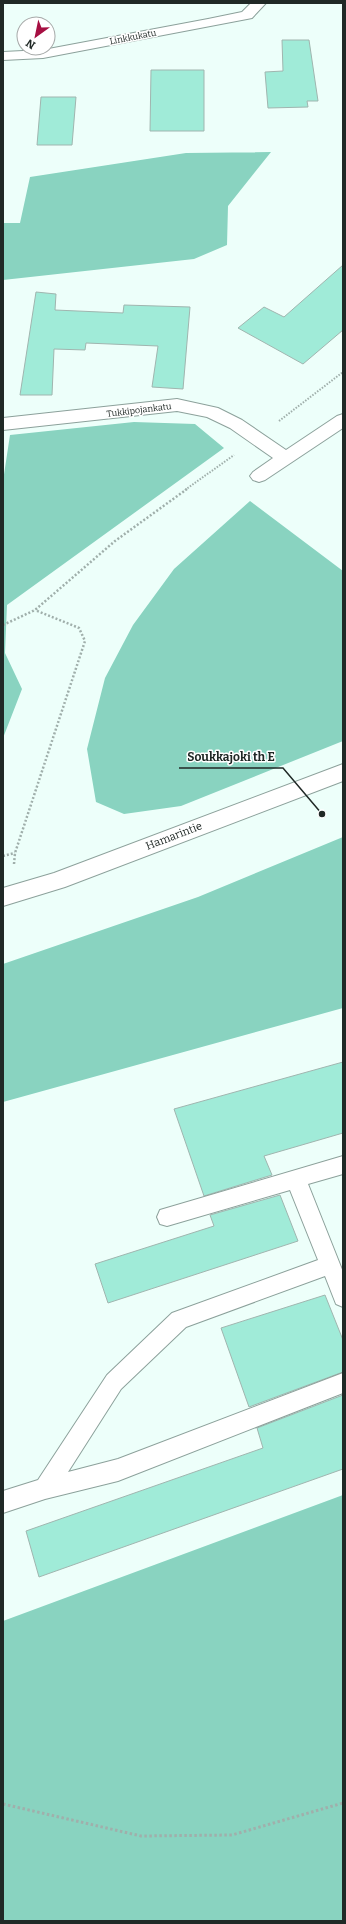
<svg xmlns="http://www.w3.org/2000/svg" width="346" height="1924" viewBox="0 0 346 1924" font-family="Bitter,serif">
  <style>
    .forest { fill: #89d3c0 }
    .building { fill: #a0ebd8; stroke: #a0b5af }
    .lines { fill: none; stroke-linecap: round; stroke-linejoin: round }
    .service-casing { stroke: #8ca19b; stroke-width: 2 }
    .minor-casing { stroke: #8ca19b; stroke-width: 2 }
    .secondary-casing { stroke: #8ca19b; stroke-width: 2 }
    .path-far2 { stroke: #a0afab; stroke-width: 2; stroke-dasharray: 1.5 1.5; stroke-linecap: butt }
    .path-far1 { stroke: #a0afab; stroke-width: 2.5; stroke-dasharray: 2 2; stroke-linecap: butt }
    .path { stroke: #a0afab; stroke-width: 3; stroke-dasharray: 2.5 2.5; stroke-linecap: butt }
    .service { fill: #fff; fill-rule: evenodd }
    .minor { fill: #fff; fill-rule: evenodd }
    .secondary { fill: #fff; fill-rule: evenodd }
    .labels { text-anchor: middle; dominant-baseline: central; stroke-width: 3; stroke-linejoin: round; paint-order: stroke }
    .far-street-label { font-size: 9px; fill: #202926; stroke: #fff }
    .street-label { font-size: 11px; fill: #202926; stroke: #fff }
    .leader { fill: none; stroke: #202926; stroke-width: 1.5 }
    .callout-dot { fill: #202926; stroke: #fff; stroke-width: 1.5 }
    .callout-label { font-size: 12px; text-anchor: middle; font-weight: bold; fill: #202926; stroke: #fff; stroke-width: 3; stroke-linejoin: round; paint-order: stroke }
  </style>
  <rect width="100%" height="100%" fill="#edfffa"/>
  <path class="forest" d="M271,152L228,206L227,245L194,259L3,280V223H20L30,177L186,153Z
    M134,422L195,424L224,448L7,605L5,653L22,689L3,738V481L10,435Z
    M250,501L343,571V741L181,806L124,814L96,802L87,749L105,678L133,625L174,569Z
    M343,837V1008L3,1102V964L198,897Z
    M343,1495V1921H3V1621Z"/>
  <path class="building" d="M282,40H309L318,101H307L308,107L268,108L265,72L283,71Z
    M151,70H204V131H150Z
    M41,97H76L72,145H37Z
    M343,265V330L303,364L238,328L264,307L284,317Z
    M36,292L56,294L55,310L123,313L124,305L190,307L183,389L152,387L158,346L86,343L85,350L54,349L52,395H20Z
    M343,1062V1133L264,1156L272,1175L204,1196L174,1109Z
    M280,1195L298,1241L108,1303L95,1264L214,1226L210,1215Z
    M325,1295L343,1340V1372L249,1407L221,1328Z
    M343,1395V1469L39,1577L26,1531L263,1448L257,1428Z"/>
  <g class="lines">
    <defs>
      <path id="service" d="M343,1156V1174L308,1184L343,1272V1307L336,1304L325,1276L186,1327L121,1389L68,1472L118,1459L343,1373V1393L118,1481L45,1499L3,1513V1491L38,1480L107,1375L172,1313L318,1260L290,1190L167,1226L160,1224L157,1217L160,1210Z"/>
      <path id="minor" d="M251,3H266L252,18L247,19L43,58L3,60V52L43,50L208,19L242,12Z
        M177,399L218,408L242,420L286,450L337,416L343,414V428L265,480L259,482L253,480L250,476L253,472L273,458L230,428L207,417L177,411L3,430V418Z"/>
      <path id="secondary" d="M343,764V781L65,887L3,906V888L54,873Z"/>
    </defs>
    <use href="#service" class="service-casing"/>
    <use href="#minor" class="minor-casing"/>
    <use href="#secondary" class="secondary-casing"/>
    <path class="path-far2" d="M279,421L343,372
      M185,490L234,455"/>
    <path class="path-far1" d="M3,625L35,610L115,541L187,489
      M3,856L15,853
      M14,864L15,853L85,641L79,628L35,610"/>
    <path class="path" d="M3,1804L141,1836L232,1835L343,1803"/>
    <use href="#service" class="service"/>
    <use href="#minor" class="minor"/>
    <use href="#secondary" class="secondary"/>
  </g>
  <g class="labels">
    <g class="far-street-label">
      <text transform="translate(133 37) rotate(-11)">Linkkukatu</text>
      <text transform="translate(139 410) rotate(-7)">Tukkipojankatu</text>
    </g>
    <g class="street-label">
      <text transform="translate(174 836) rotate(-21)">Hamarintie</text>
    </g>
  </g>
  <path class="leader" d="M322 814L283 768H179"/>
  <circle class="callout-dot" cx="322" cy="814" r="4"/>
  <g class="callout-label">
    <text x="231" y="761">Soukkajoki th E</text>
  </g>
  <rect width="346" height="1924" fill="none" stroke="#202926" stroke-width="8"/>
  <g transform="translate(36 36) rotate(213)"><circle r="19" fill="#ffffff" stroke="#a6a9a8"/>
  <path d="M0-3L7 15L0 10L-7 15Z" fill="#a60f42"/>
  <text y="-6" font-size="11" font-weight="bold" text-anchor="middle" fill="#202926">N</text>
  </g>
</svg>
